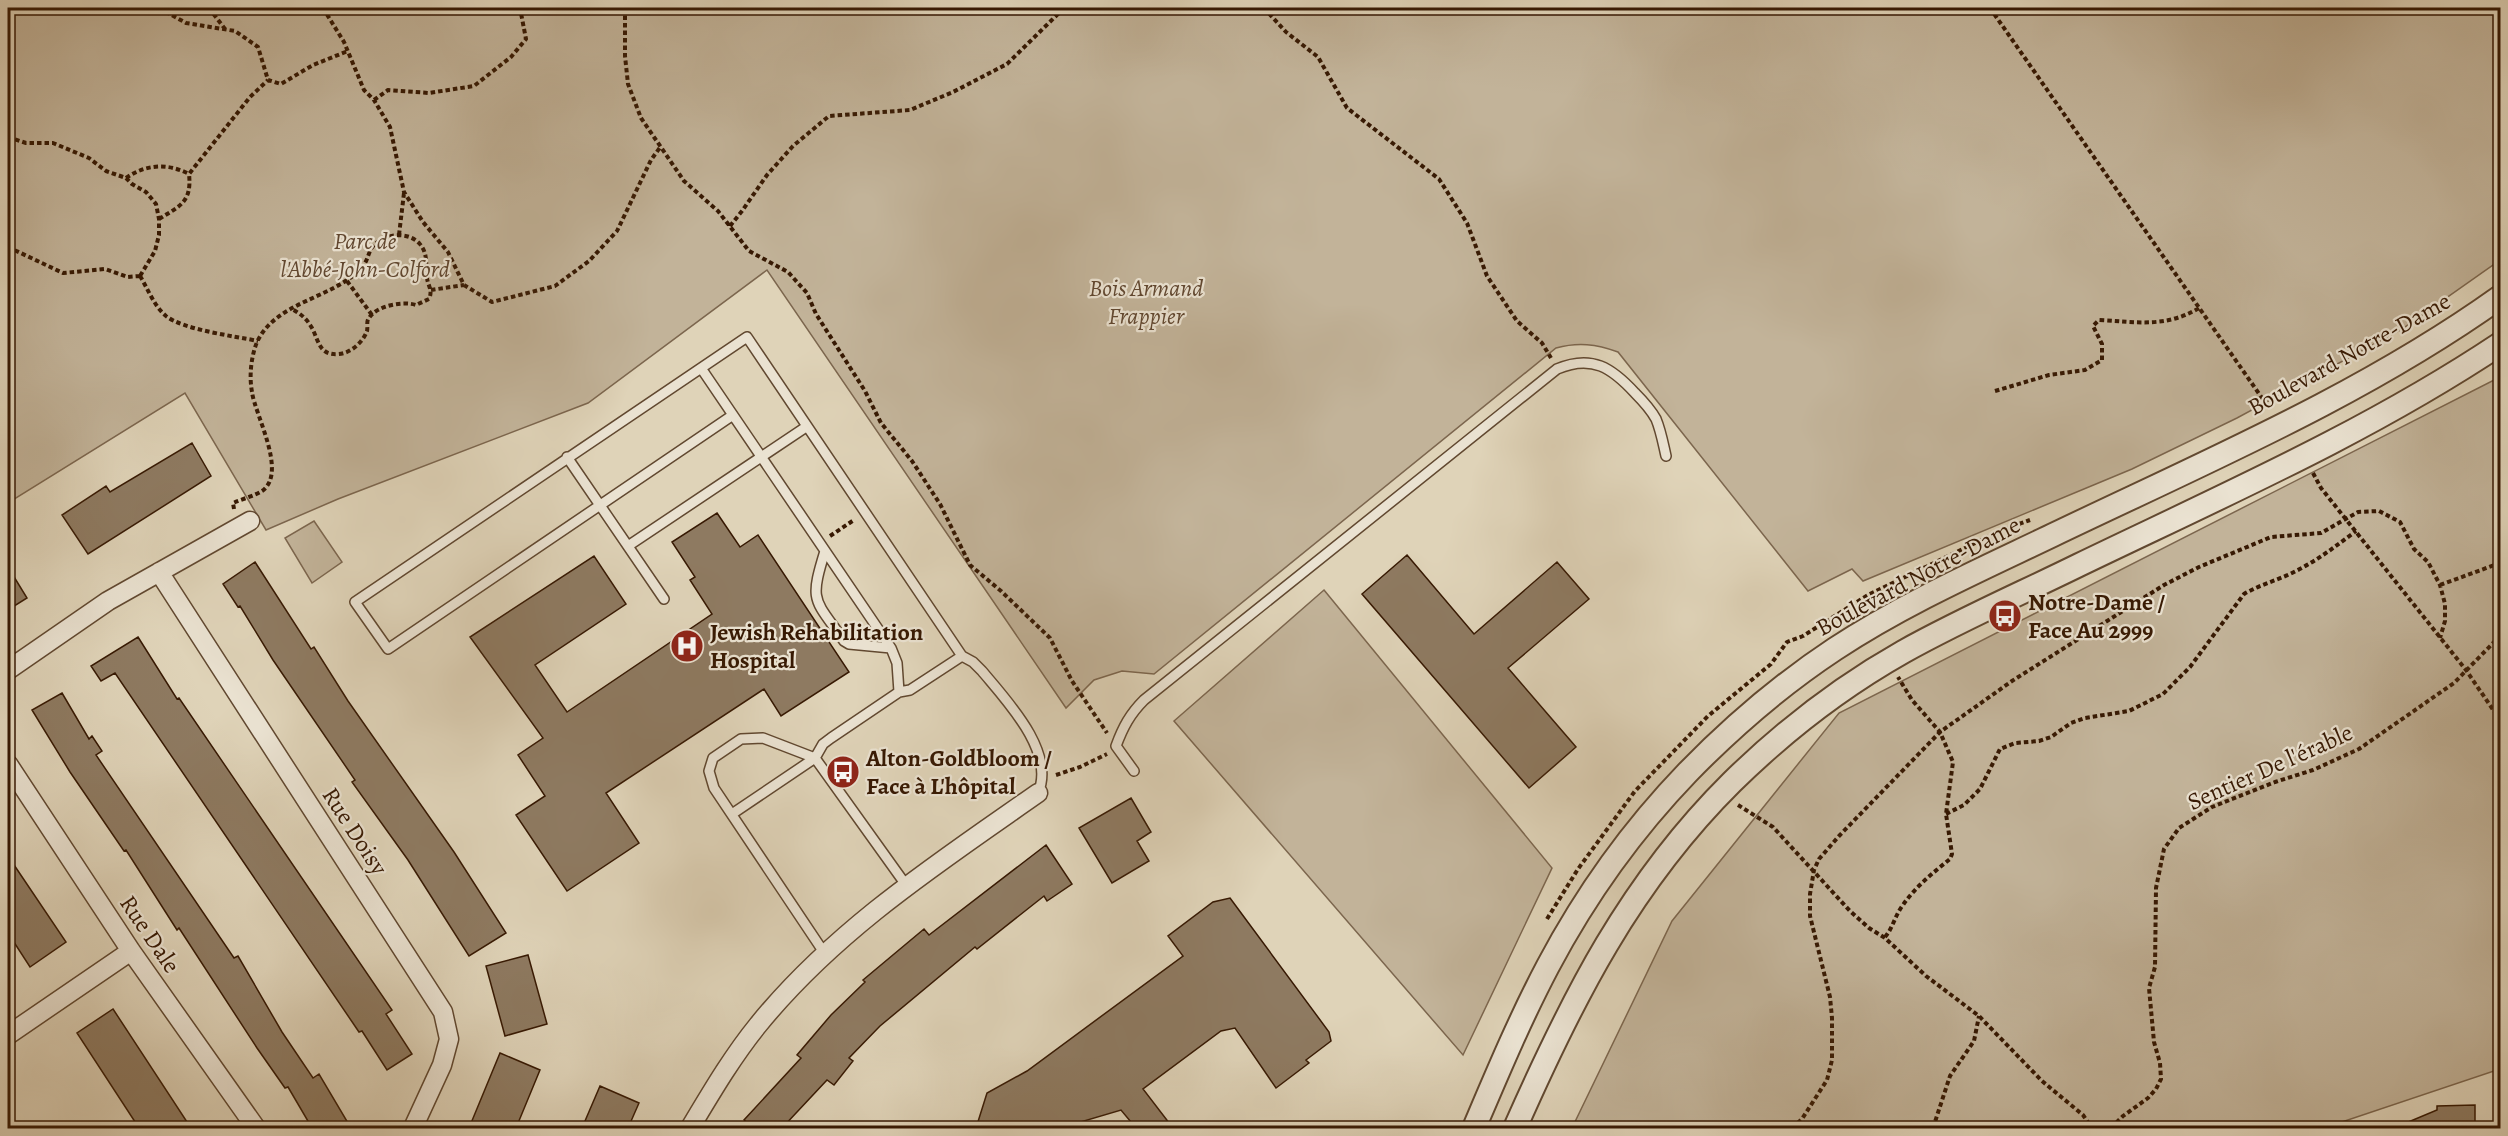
<svg xmlns="http://www.w3.org/2000/svg" width="2508" height="1136" viewBox="0 0 2508 1136" font-family="Alegreya,serif">
  <style>
    .green { fill: #c2b399; stroke: #7c664e; stroke-width: 1.5 }
    .building { fill: #8e7a61; stroke: #371903; stroke-width: 1.5 }
    .lines { fill: none; stroke-linecap: round; stroke-linejoin: round }
    .service-casing { stroke: #614830; stroke-width: 12 }
    .minor-casing { stroke: #614830; stroke-width: 21 }
    .tertiary-casing { stroke: #614830; stroke-width: 26 }
    .path { stroke: #371903; stroke-width: 4; stroke-dasharray: 4.5 3; stroke-linecap: butt }
    .service { stroke: #eae2d1; stroke-width: 9 }
    .minor { stroke: #eae2d1; stroke-width: 18 }
    .tertiary { stroke: #eae2d1; stroke-width: 22 }
    .labels { text-anchor: middle; dominant-baseline: central; stroke-width: 4.5; stroke-linejoin: round; paint-order: stroke }
    .park-label { font-size: 24px; font-style: italic; fill: #614730; stroke: #eae2d1 }
    .street-label { font-size: 24px; fill: #371903; stroke: #eae2d1 }
    .poi-label { font-size: 24px; font-weight: bold; fill: #371903; stroke: #eae2d1; text-anchor: start }
  </style>
  <rect width="100%" height="100%" fill="#dfd3b8"/>
  <filter id="stains"><feTurbulence type="fractalNoise" baseFrequency=".00333" numOctaves="4"/><feColorMatrix values="0 0 0 0 .2 0 0 0 0 .09 0 0 0 0 .02 0 0 0 .5 -.17"/></filter>
  <radialGradient id="worn" r=".72"><stop offset=".6" stop-color="#630" stop-opacity="0"/><stop offset="1" stop-color="#630" stop-opacity=".3"/></radialGradient>
  <path class="green" d="M8,8H2500V260L2402,329L2237,418L2132,469L1863,581L1852,569L1808,591L1618,352C1596,344 1578,342 1556,348L1154,674L1122,671L1094,680L1066,708L767,270L588,403L338,499L266,530L185,393L8,503Z
    M2500,377V1069L2324,1128H1572L1672,921L1839,713Z
    M314,521L342,562L312,583L285,538Z
    M1324,590L1552,868L1463,1055L1174,721Z"/>
  <path class="building" d="M192,443L211,476L88,554L62,515L106,486L110,492Z
    M717,513L740,547L758,535L849,672L781,716L764,689L606,793L639,843L567,891L516,815L545,796L518,755L543,738L470,637L594,556L626,604L535,665L567,712L712,614L690,580L695,577L672,542Z
    M1407,555L1474,634L1557,562L1589,599L1508,668L1576,747L1529,788L1362,594Z
    M255,562L311,649L314,647L348,701L454,852L506,933L469,956L408,860L352,782L355,780L273,660L240,606L238,607L223,584Z
    M8,567L27,598L8,610Z
    M138,637L177,699L179,698L392,1010L386,1014L412,1054L387,1070L362,1031L359,1032L115,673L101,681L91,666Z
    M62,693L89,739L92,736L102,751L96,755L234,958L238,956L282,1032L313,1078L319,1074L351,1128H312L288,1087L285,1088L257,1048L179,928L177,930L126,850L124,851L70,772L32,710Z
    M1131,798L1151,832L1137,841L1149,861L1112,883L1079,828Z
    M1046,845L1072,884L1047,901L1044,896L977,949L975,947L880,1026L849,1058L853,1061L834,1085L827,1080L782,1128H754L744,1120L801,1058L797,1055L831,1015L865,982L863,980L924,929L929,935Z
    M8,856L66,942L30,967L8,933Z
    M1230,898L1329,1032L1331,1041L1306,1060L1309,1063L1276,1088L1235,1028L1221,1031L1143,1089L1173,1128H1136L1121,1110L1077,1123V1128H976L987,1093L1027,1071L1183,956L1168,936L1213,902Z
    M528,955L547,1024L505,1036L486,966Z
    M113,1009L191,1128H139L77,1033Z
    M500,1053L540,1070L516,1128H469Z
    M600,1086L639,1103L628,1128H582Z
    M2475,1105V1128H2394L2437,1110V1106Z"/>
  <g class="lines">
    <defs>
      <path id="service" d="M701,368L891,648L897,663L899,692
        M733,415L388,649L355,602L747,337L962,656
        M567,457L664,599
        M628,546L806,427
        M825,551C809,603 814,598 844,641L849,644L891,648
        M1134,771L1116,746C1123,727 1130,714 1144,700L1557,369C1592,354 1612,368 1635,393C1643,401 1651,410 1656,419C1661,431 1663,443 1666,456
        M732,814L815,758L823,744L831,738L899,692L910,690L962,656L973,662L982,671C1007,701 1056,752 1038,793
        M825,954L714,788L709,771L713,758L741,739L763,738L815,758L906,885"/>
      <path id="minor" d="M159,572L443,1012L449,1039L442,1065L413,1128
        M8,670L108,601L250,521
        M8,764L131,951L256,1128
        M8,1035L131,951
        M690,1128C711,1093 732,1057 758,1025C835,930 938,863 1038,793"/>
      <path id="tertiary" d="M1474,1128C1497,1074 1520,1019 1548,966C1585,896 1633,829 1688,772C1732,727 1782,684 1835,649C1903,604 1980,570 2053,535C2205,462 2363,395 2500,297
        M1515,1128C1572,999 1630,883 1732,782C1783,732 1841,687 1903,652C1960,620 2020,594 2079,565C2222,496 2368,432 2500,344"/>
    </defs>
    <use href="#service" class="service-casing"/>
    <use href="#minor" class="minor-casing"/>
    <use href="#tertiary" class="tertiary-casing"/>
    <path class="path" d="M159,8L186,23L235,31L258,47L268,80L281,84L313,65L348,51
      M209,8L225,29
      M323,8L344,42L364,90L374,100L390,127L404,192L423,222L448,252L464,285L492,302L555,286L589,261L617,231L651,160L661,146
      M625,8V56L628,84L641,118L684,181L718,211L749,251L788,272L807,293L816,314L865,391L881,423L912,461L940,504L970,565L1001,591L1050,638L1072,681L1107,733
      M1264,8L1286,32L1318,57L1347,108L1439,179L1467,223L1487,276L1517,321L1542,343L1551,358
      M1990,8L2269,408
      M374,100L388,90L429,93L474,86L511,57L526,39L520,8
      M8,137L26,143H53L89,158L106,171L126,178L132,184L146,192L156,204L159,219V235L155,251L140,276
      M126,178C146,164 168,163 189,174
      M159,219C180,206 192,202 189,174L250,97L268,80
      M730,226L742,211L767,175L793,146L829,116L910,110L953,92L1007,64L1064,8
      M399,235L404,193
      M8,247L63,273L105,269L128,277L140,276
      M140,276C148,289 154,306 166,316C184,330 234,336 258,341
      M347,281L372,315
      M431,290L464,285
      M1995,391L2049,375L2085,370L2102,360V344L2093,326L2099,320C2137,322 2166,328 2199,308
      M2313,473L2321,488L2466,670L2500,720
      M234,509L233,503C242,499 254,496 262,491C288,473 255,415 252,392C249,376 251,357 257,342C277,300 335,299 363,266C367,261 368,255 371,249C381,234 406,230 419,243C429,254 425,265 427,278C428,286 433,290 429,299L416,305C404,301 377,305 369,318C366,321 368,327 367,331C363,342 351,353 339,354C319,356 319,341 312,328C307,319 301,314 292,309
      M830,536L854,520
      M2440,585L2500,563
      M1056,775L1080,767L1107,754
      M1738,805L1773,827L1850,911L1869,928L1885,938L1926,976L1979,1016L2042,1081L2083,1115L2092,1128
      M1946,814L1964,805L1980,789L2000,749L2015,743L2039,741L2051,737L2071,723L2085,718L2129,711L2163,694L2190,667L2244,594C2261,584 2279,580 2296,571C2318,560 2336,546 2356,531
      M1547,919L1578,869L1635,791L1708,716L1771,664L1787,642L1803,636L1868,595L2000,531L2030,520
      M1885,937C1893,928 1895,915 1903,905C1915,887 1934,872 1950,859L1952,854L1946,814L1953,762L1940,732L1912,700L1898,677
      M1792,1128L1802,1119L1827,1080L1832,1060V1018L1830,997L1810,916V894L1814,870L1819,859L1839,836L1940,732L2012,681L2164,585L2199,567L2271,537L2321,533L2358,512L2379,511L2400,522L2414,549L2428,562L2440,585L2445,604V621L2440,638
      M1933,1128L1950,1076L1974,1041L1979,1016
      M2111,1128L2123,1116L2148,1098L2156,1089L2161,1079L2160,1063L2154,1042L2149,988L2155,967L2156,888L2164,849L2179,828L2212,807L2275,782L2313,770L2359,749L2454,683L2500,636"/>
    <use href="#service" class="service"/>
    <use href="#minor" class="minor"/>
    <use href="#tertiary" class="tertiary"/>
  </g>
  <defs>
    <symbol id="bus-disc" viewBox="-11 -11 22 22"><circle r="9.5" fill="#8f2418" stroke="#eae2d1"/><path d="M-5-6H5V4H4V6H2V4H-2V6H-4V4H-5ZM-3.5-4V0h7V-4ZM-3.5 1.2v1.5H-2V1.2ZM2 1.2v1.5H3.5V1.2Z" fill="#fff"/></symbol>
    <symbol id="hospital-disc" viewBox="-11 -11 22 22"><circle r="9.5" fill="#8f2418" stroke="#eae2d1"/><path d="M-5-5h3v3.5h4V-5h3V5h-3V1.5h-4V5h-3Z" fill="#fff"/></symbol>
  </defs>
  <g fill-rule="evenodd">
    <use href="#bus-disc" x="1986" y="597" width="38" height="38"/>
    <use href="#hospital-disc" x="668" y="627" width="38" height="38"/>
    <use href="#bus-disc" x="824" y="753" width="38" height="38"/>
  </g>
  <g class="labels">
    <g class="park-label">
      <text x="365" y="241">Parc de<tspan x="365" dy="28">l'Abbé-John-Colford</tspan></text>
      <text x="1146" y="288">Bois Armand<tspan x="1146" dy="28">Frappier</tspan></text>
    </g>
    <g class="street-label">
      <text transform="translate(2349 354) rotate(-29)">Boulevard Notre-Dame</text>
      <text transform="translate(1918 576) rotate(-28)">Boulevard Notre-Dame</text>
      <text transform="translate(2270 767) rotate(-24)">Sentier De l'érable</text>
      <text transform="translate(355 831) rotate(57)">Rue Doisy</text>
      <text transform="translate(150 934) rotate(56)">Rue Dale</text>
    </g>
    <g class="poi-label">
      <text x="2028" y="602">Notre-Dame /<tspan x="2028" dy="28">Face Au 2999</tspan></text>
      <text x="710" y="632">Jewish Rehabilitation<tspan x="710" dy="28">Hospital</tspan></text>
      <text x="866" y="758">Alton-Goldbloom /<tspan x="866" dy="28">Face à L'hôpital</tspan></text>
    </g>
  </g>
  <rect width="2508" height="1136" fill="none" stroke="#dfd3b8" stroke-width="30"/>
  <rect x="9" y="9" width="2490" height="1118" fill="none" stroke="#371903" stroke-width="3"/>
  <rect x="15" y="15" width="2478" height="1106" fill="none" stroke="#371903" stroke-width="1.5"/>
  <rect width="100%" height="100%" filter="url(#stains)"/>
  <rect width="100%" height="100%" fill="url(#worn)"/>
</svg>
